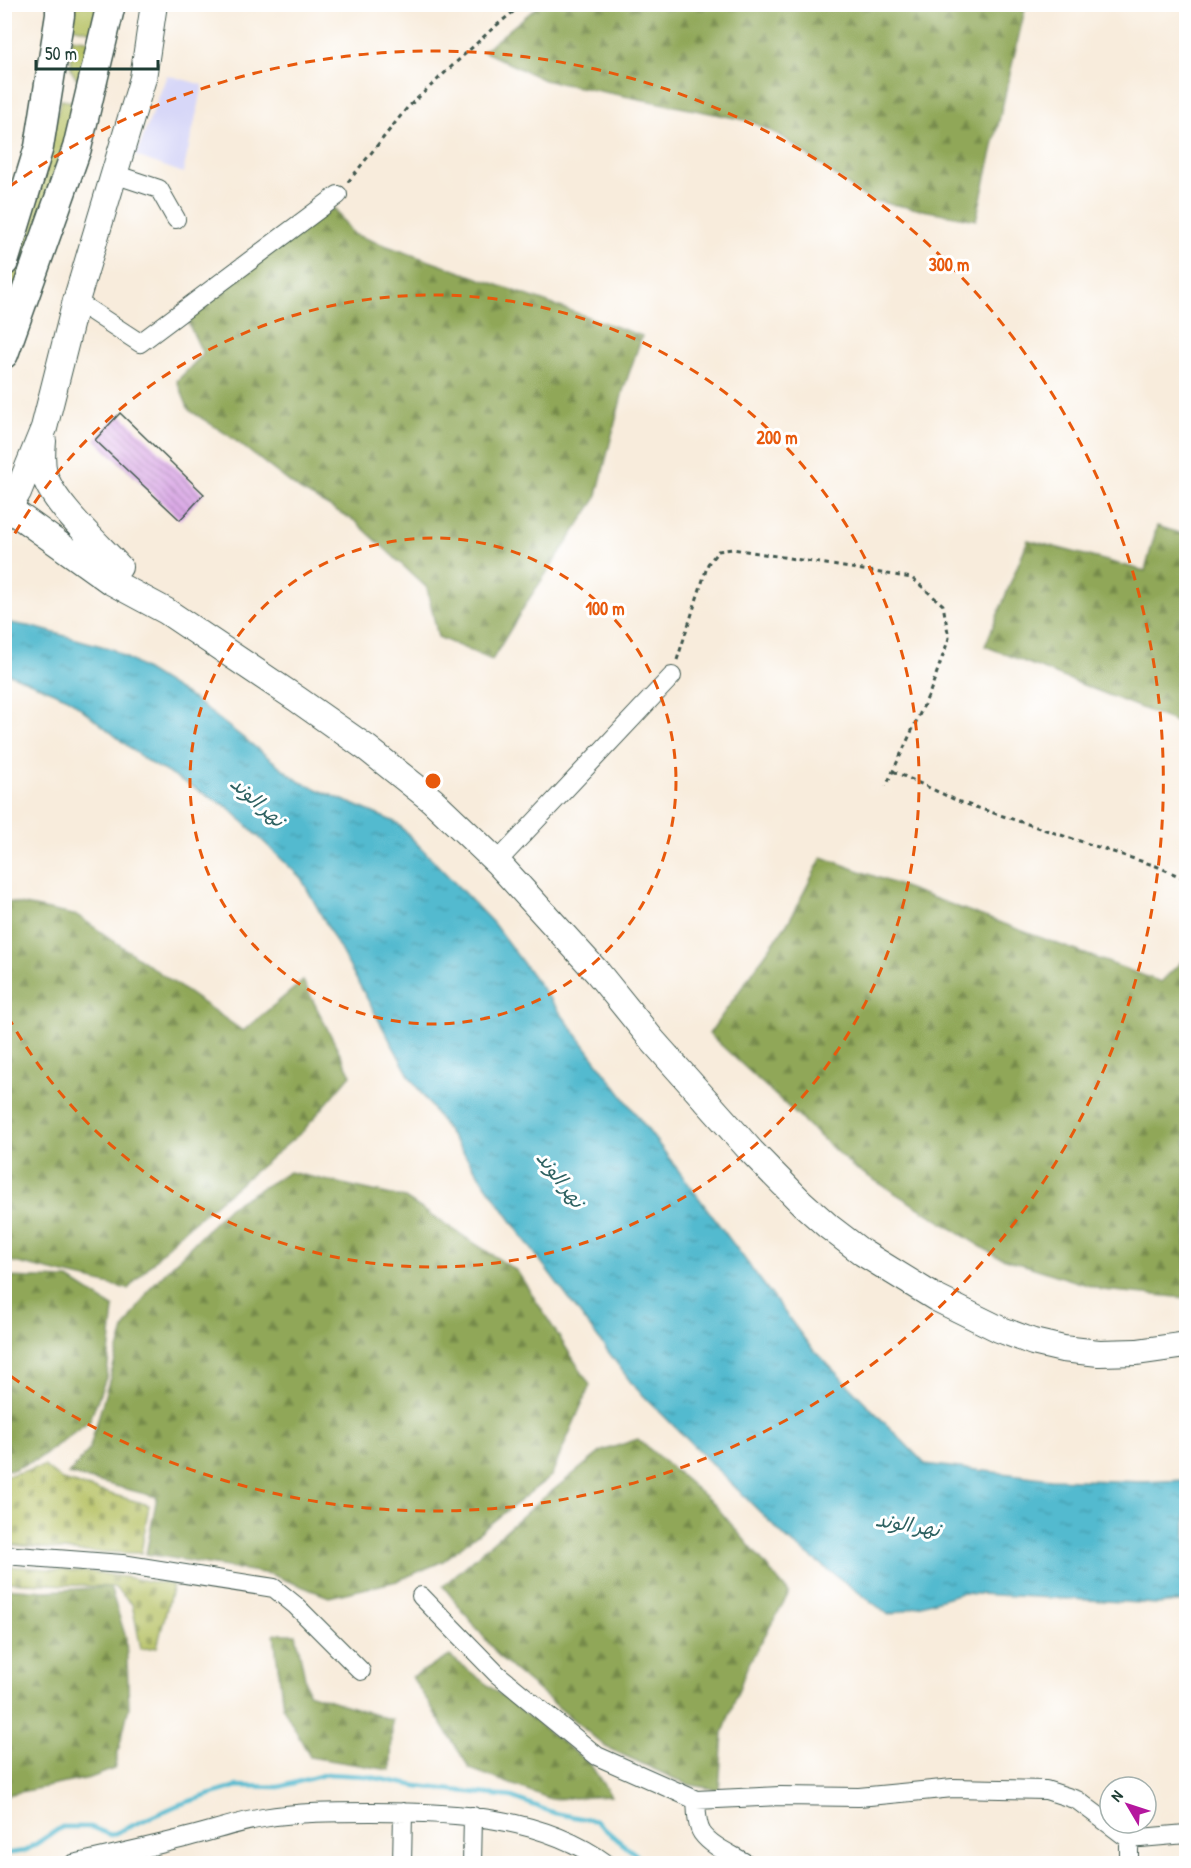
<svg xmlns="http://www.w3.org/2000/svg" width="1191" height="1868" viewBox="0 0 1191 1868" font-family="'Patrick Hand','Playpen Sans Arabic',sans-serif">
  <style>
    .built { fill: #d7d7f8 }
    .forest { fill: url(#forest-firs); stroke: #587246; stroke-width: 1.5 }
    .cemetery { fill: url(#cemetery-stones); stroke: #6a7f4c; stroke-width: 1.5 }
    .park { fill: #b6c163; stroke: #6a7f4c; stroke-width: 1.5 }
    .water { fill: url(#water-ripples); stroke: #387c82; stroke-width: 1.5 }
    .lines { fill: none; stroke-linecap: round; stroke-linejoin: round }
    .stream { stroke: #52bacf; stroke-width: 4.5 }
    .building { fill: url(#building-back-hatch) }
    .street-casing { stroke: #40574d; stroke-width: 20 }
    .secondary-casing { stroke: #40574d; stroke-width: 28 }
    .primary-casing { stroke: #40574d; stroke-width: 31 }
    .path { stroke: #40574d; stroke-width: 3; stroke-dasharray: 4.5 4.5; stroke-linecap: butt }
    .street { stroke: #fff; stroke-width: 18 }
    .secondary { stroke: #fff; stroke-width: 26 }
    .primary { stroke: #fff; stroke-width: 28 }
    .ring { fill: none; stroke: #e8590c; stroke-width: 3; stroke-dasharray: 10 8 }
    .labels { text-anchor: middle; dominant-baseline: central; stroke-width: 6; stroke-linejoin: round; paint-order: stroke }
    .water-label { font-size: 20px; font-style: italic; fill: #2e6262; stroke: #fff }
    .centre { fill: #e8590c; stroke: #fff; stroke-width: 3 }
    .ring-label { font-size: 18px; text-anchor: middle; font-weight: bold; fill: #e8590c; stroke: #fff; stroke-width: 6; stroke-linejoin: round; paint-order: stroke }
  </style>
  <defs>
    <pattern id="forest-firs" width="22" height="20" patternUnits="userSpaceOnUse" patternTransform="scale(1.5)"><rect width="22" height="20" fill="#90a759"/><path d="M5 1l3.5 6h-7zM16 11l3.5 6h-7z" fill="#75894a"/></pattern>
    <pattern id="cemetery-stones" width="16" height="16" patternUnits="userSpaceOnUse" patternTransform="scale(1.5)"><rect width="16" height="16" fill="#b6c163"/><path d="M2 7V4a2 2 0 0 1 4 0v3zM10 15v-3a2 2 0 0 1 4 0v3z" fill="#939e52"/></pattern>
    <pattern id="water-ripples" width="26" height="14" patternUnits="userSpaceOnUse" patternTransform="scale(1.5)"><rect width="26" height="14" fill="#52bacf"/><path d="M2 4q2-2 4 0t4 0M15 11q2-2 4 0t4 0" fill="none" stroke="#4398a9"/></pattern>
    <pattern id="building-back-hatch" width="6" height="6" patternUnits="userSpaceOnUse" patternTransform="scale(1.5)"><rect width="6" height="6" fill="#d9a6e5"/><path d="M-1 5l2 2M0 0l6 6M5-1l2 2" fill="none" stroke="#af88ba"/></pattern>
  </defs>
  <rect width="100%" height="100%" fill="#fff"/>
  <filter id="ink" filterUnits="userSpaceOnUse"><feTurbulence type="fractalNoise" baseFrequency=".0167" numOctaves="2"/><feDisplacementMap in="SourceGraphic" scale="12" xChannelSelector="R" yChannelSelector="G"/><feConvolveMatrix kernelMatrix="1 2 1 2 8 2 1 2 1" color-interpolation-filters="sRGB"/></filter>
  <filter id="wash" filterUnits="userSpaceOnUse"><feTurbulence type="fractalNoise" baseFrequency=".008" numOctaves="4" result="noise"/><feDisplacementMap in="SourceGraphic" scale="24" xChannelSelector="R" yChannelSelector="G"/><feGaussianBlur stdDeviation="1.35" result="paint"/><feColorMatrix in="noise" values="0 0 0 0 0 0 0 0 0 0 0 0 0 0 0 0 0 1.4 0 .05"/><feComposite in="paint" operator="in"/></filter>
  <g filter="url(#wash)">
    <rect width="100%" height="100%" fill="#f8ecdc"/>
    <path class="built" d="M167,75L203,85L183,173L136,156Z"/>
    <path class="forest" d="M541,4H1026V5L976,220L869,200L781,136L750,121L544,80L483,51Z
      M334,208L353,234L642,336L623,391L596,499L527,602L492,660L438,637L427,588L355,521L300,490L228,435L189,410L177,381L203,354L183,312Z
      M1157,526L1186,535V726L985,646L1028,540L1145,571Z
      M822,857L1161,982L1186,957V1298L1103,1290L996,1256L853,1167L709,1034L790,919Z
      M5,901L78,916L243,1031L303,981L351,1075L303,1131L178,1235L128,1289L5,1260Z
      M289,1172L405,1198L517,1271L590,1385L551,1476L443,1561L397,1581L329,1597L270,1574L146,1554L157,1497L69,1474L89,1450L124,1329L151,1287L229,1207Z
      M5,1277L69,1279L114,1308L107,1375L90,1420L38,1459L12,1470L4,1469Z
      M638,1439L715,1505L789,1593L747,1667L723,1733L719,1790L686,1784L606,1747L502,1660L443,1586L537,1503L602,1451Z
      M110,1587L126,1638L129,1707L114,1769L90,1778L5,1795V1588L46,1591Z
      M274,1634H296L308,1693L392,1720L391,1770L310,1757L283,1707Z
      M450,1656L590,1764L611,1796L551,1799L470,1769L412,1677Z"/>
    <path class="cemetery" d="M44,1466L62,1480L149,1505L141,1553L83,1552L5,1544V1476Z
      M5,1566L93,1572L173,1585L157,1647L141,1649L132,1604L114,1587L5,1582Z"/>
    <path class="park" d="M72,5H100L98,33L71,27Z
      M71,38L94,41L81,77L76,78L71,70Z
      M61,100L84,103L5,328L4,294L41,178Z"/>
    <path class="water" d="M4,622L33,627L112,649L193,699L300,782L397,823L493,923L809,1345L925,1464L1051,1479L1143,1482L1186,1480V1601L1158,1604L961,1593L889,1615L788,1540L633,1385L522,1236L410,1077L301,878L228,807L145,760L68,698L5,672Z"/>
    <g class="lines">
      <path class="stream" d="M4,1854L25,1851L62,1827H91L111,1835L178,1805L237,1786L279,1787L327,1774L365,1776L417,1786L512,1797L554,1813L596,1821L615,1838L648,1864"/>
    </g>
    <g id="blocks">
      <path class="building" d="M120,413L204,494L180,520L95,440Z"/>
    </g>
  </g>
  <g filter="url(#ink)">
    <use href="#blocks" fill-opacity="0" stroke="#40574d" stroke-width="1.5"/>
    <g class="lines">
      <defs>
        <path id="street" d="M114,174L159,189L176,219
          M76,301L140,343L338,195
          M497,862L672,676
          M4,1555L122,1564L274,1588L295,1605L361,1671
          M421,1596L497,1674L597,1756L696,1800C697,1810 696,1824 702,1833C712,1847 733,1855 747,1864
          M696,1800L780,1796L859,1797L953,1788L1046,1790L1077,1800L1129,1839L1186,1834
          M1129,1839V1864
          M73,1864C111,1855 150,1847 188,1837C213,1831 238,1822 263,1818C298,1812 335,1812 371,1812C450,1812 541,1815 607,1864
          M402,1864L403,1812
          M472,1864L473,1816"/>
        <path id="secondary" d="M43,441C42,451 41,462 44,473C51,502 98,544 119,567
          M4,505L110,581L166,611L297,699L368,749L432,800L497,862L598,973L653,1041L751,1151L802,1203L829,1227L863,1253L936,1298L999,1329L1033,1342L1063,1349L1099,1353L1137,1352L1186,1345
          M9,508L18,492L44,428L76,301L143,78L154,4"/>
        <path id="primary" d="M4,262L39,147L60,15V4
          M4,354L77,148L111,4"/>
      </defs>
      <use href="#street" class="street-casing"/>
      <use href="#secondary" class="secondary-casing"/>
      <use href="#primary" class="primary-casing"/>
      <path class="path" d="M348,182L407,108L492,29L523,4
        M677,660L708,564L718,551L733,549L912,578L943,605L949,638L930,692L886,786
        M893,771L960,802L1156,866L1186,879"/>
      <use href="#street" class="street"/>
      <use href="#secondary" class="secondary"/>
      <use href="#primary" class="primary"/>
    </g>
  </g>
  <g class="ring">
    <circle cx="433" cy="781" r="243"/>
    <path d="M6 549A486 486 0 1 1 6 1013"/>
    <path d="M9 187A730 730 0 1 1 9 1375"/>
  </g>
  <g class="labels">
    <g class="water-label">
      <text transform="translate(258 801) rotate(42)">نهر الوند</text>
      <text transform="translate(561 1179) rotate(53)">نهر الوند</text>
      <text transform="translate(908 1524) rotate(10)">نهر الوند</text>
    </g>
  </g>
  <circle cx="433" cy="781" r="9" class="centre"/>
  <g class="ring-label">
    <text x="949" y="271">300 m</text>
    <text x="777" y="444">200 m</text>
    <text x="605" y="615">100 m</text>
  </g>
  <rect width="1191" height="1868" fill="none" stroke="#fff" stroke-width="24"/>
  <g transform="translate(1128 1805) rotate(309)"><circle r="28" fill="#ffffff" stroke="#a5b1ae" stroke-width="1.5"/>
  <path d="M0-4.5L10 22L0 15L-10 22Z" fill="#b5179e"/>
  <text y="-9" font-size="16" font-weight="bold" text-anchor="middle" fill="#1f3d34">N</text>
  </g>
  <path d="M36 60v9h122v-9" fill="none" stroke="#1f3d34" stroke-width="3"/>
  <text x="45" y="60" font-size="18" fill="#1f3d34" stroke="#ffffff" stroke-width="4.5" paint-order="stroke">50 m</text>
</svg>
